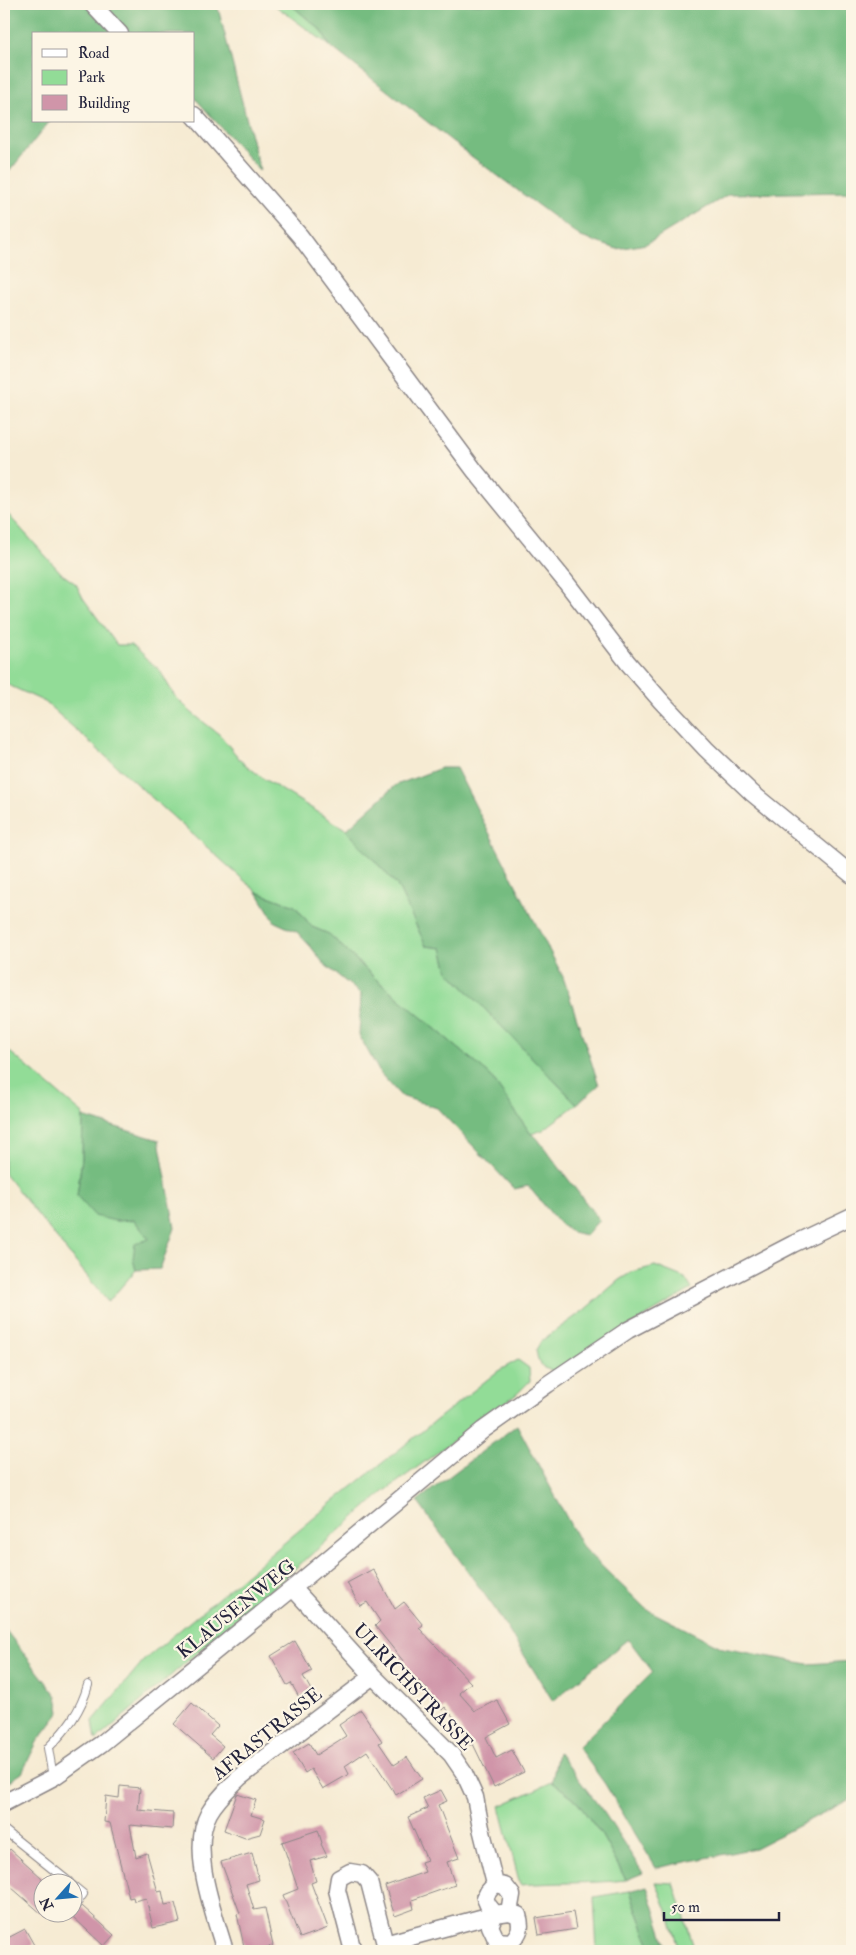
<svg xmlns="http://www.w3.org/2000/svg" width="856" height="1955" viewBox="0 0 856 1955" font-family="'IM FELL Double Pica',serif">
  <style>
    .green { fill: #92dc97; stroke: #5a7f69 }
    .forest { fill: #75bc80; stroke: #4c6f5e }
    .building { fill: #d095a9 }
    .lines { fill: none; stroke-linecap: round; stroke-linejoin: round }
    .service-casing { stroke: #8c8687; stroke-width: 10 }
    .minor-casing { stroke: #8c8687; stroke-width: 19 }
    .service { stroke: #fff; stroke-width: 8 }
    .minor { stroke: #fff; stroke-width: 16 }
    .labels { text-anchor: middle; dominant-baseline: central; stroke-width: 4.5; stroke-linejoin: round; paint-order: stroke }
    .street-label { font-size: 19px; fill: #22223b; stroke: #fcf5e5 }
  </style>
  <rect width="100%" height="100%" fill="#fcf5e5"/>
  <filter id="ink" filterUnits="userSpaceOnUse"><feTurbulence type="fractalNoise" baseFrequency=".02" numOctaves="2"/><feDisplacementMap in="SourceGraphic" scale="10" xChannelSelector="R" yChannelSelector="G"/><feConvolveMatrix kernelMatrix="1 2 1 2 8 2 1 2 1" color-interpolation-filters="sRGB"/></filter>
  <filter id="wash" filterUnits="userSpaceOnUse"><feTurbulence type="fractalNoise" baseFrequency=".0096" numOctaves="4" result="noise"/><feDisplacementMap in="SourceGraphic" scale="20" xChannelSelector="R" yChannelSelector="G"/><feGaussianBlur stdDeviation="1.12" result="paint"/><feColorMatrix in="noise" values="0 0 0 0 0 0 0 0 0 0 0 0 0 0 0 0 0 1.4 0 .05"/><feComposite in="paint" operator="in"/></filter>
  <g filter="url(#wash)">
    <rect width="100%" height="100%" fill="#f6ebd3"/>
    <path class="green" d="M273,4H290L322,31L330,46Z
      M4,510L62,574L76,584L83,598L117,645H131L148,661L159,669L174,695L192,713L220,735L242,762L264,779L347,830L397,885L426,946L442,948L448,971L577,1104L543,1130L531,1134L490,1075L376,979L329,934L312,927L295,906L257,892L45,702L4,683Z
      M4,1047L83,1114L82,1158L77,1196L115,1221L134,1220L149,1239L133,1259L136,1270L108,1302L4,1173Z
      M655,1266L685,1278L692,1289L553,1371L544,1368L538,1360L536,1350L541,1341L583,1311L619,1280L632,1272Z
      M518,1360L529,1368L530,1381L517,1394L385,1491L96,1740L93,1721L144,1660L333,1502L498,1371Z
      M552,1782L574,1798L601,1834L626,1880C590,1884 555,1882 520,1885L500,1806Z
      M656,1882L674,1883L695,1951H680L670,1918Z
      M630,1891L652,1951H597L594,1897Z"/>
    <path class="forest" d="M4,4H217L260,171L194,97V34H34V121H50L4,178Z
      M290,4H852V192L729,194L646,244L617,249L581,237L471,156L330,46L322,31Z
      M441,768H456L563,977L599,1085L577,1104L448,971L442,948L426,946L397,885L346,830L396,785Z
      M257,892L295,906L312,927L329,934L376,979L490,1075L531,1134L537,1138L599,1220L586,1235L571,1232L560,1224L528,1186L514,1189L437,1108L401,1096L380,1073L359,1035L361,994L324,964L311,947L297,932L275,922Z
      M83,1117L159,1140L175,1228L160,1269L136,1270L133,1259L135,1244L149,1239L134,1220L115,1221L95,1216L77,1196L82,1158Z
      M517,1425L583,1548L646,1609L723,1648L808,1664L852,1661V1798L755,1848L656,1868L605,1784L578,1747L653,1672L628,1639L553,1701L495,1609L417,1501Z
      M4,1628L57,1696L60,1712L37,1742L22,1773L4,1785Z
      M558,1752L605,1814L643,1873L626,1880L601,1834L574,1798L552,1782Z
      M647,1886L668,1951H652L630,1891Z"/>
    <g id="blocks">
      <path class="building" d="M373,1569L395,1609L404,1602L423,1625L419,1628L471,1683L459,1693L475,1711L497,1700L510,1724L486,1737L496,1758L512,1750L524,1772L494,1787L473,1744L470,1745L455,1719L445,1707L442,1710L427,1694L430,1692L402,1664L404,1662L375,1626L380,1621L367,1602L360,1606L347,1583Z
        M295,1641L312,1671L303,1676L311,1690L299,1697L291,1683L287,1685L271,1656Z
        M192,1703L218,1726L210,1735L223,1746L213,1758L174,1724Z
        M361,1710L382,1741L379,1743L394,1765L407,1757L422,1779L396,1795L367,1751L345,1766L349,1774L323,1789L311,1769L305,1773L293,1753L309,1743L316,1755L346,1736L339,1725Z
        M120,1786L140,1788L138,1810L173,1813L172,1829L130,1825L136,1857L147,1853L158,1892L162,1891L165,1905L175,1903L180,1922L153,1928L146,1898L134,1901L133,1897L129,1898L110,1823L104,1822L106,1796L119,1798Z
        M441,1790L447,1801L438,1805L459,1858L447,1862L455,1885L412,1900L414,1909L395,1916L385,1886L425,1872L421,1862L427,1860L408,1817L428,1808L423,1798Z
        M237,1794L256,1800L251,1815L265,1819L260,1834L245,1838L224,1830Z
        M318,1830L322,1843L321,1844L327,1856L310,1861L316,1881L311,1883L328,1928L300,1938L283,1895L298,1889L282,1842Z
        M10,1849L42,1878V1914L4,1881V1856Z
        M252,1853L259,1880L246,1884L254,1910L265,1908L273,1946L245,1951L237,1914L240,1913L221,1862Z
        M82,1906L114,1935L104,1946L72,1916L76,1914Z
        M573,1912L576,1929L539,1935L536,1918Z
        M25,1929L34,1945L21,1951H4V1940Z"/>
    </g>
  </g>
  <g filter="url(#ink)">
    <use href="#blocks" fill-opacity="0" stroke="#8c8687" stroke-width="1"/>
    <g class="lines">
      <defs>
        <path id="service" d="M53,1777L48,1748C67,1729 81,1711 88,1685
          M4,1830L69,1882
          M72,1885L83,1894L72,1910"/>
        <path id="minor" d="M92,4L120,34
          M194,115L300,236L475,471L565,581L628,663L661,701L706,749L752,793L852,875
          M293,1588L373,1676L451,1754L464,1773L475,1797L481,1828L495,1884L505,1886L512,1895L509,1912
          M4,1803L54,1777L101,1744L293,1588L483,1430L548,1384L628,1330L793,1244L852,1216
          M509,1912L518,1915C522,1927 520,1933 511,1942L497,1941L490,1926L495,1914Z
          M225,1951C214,1913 189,1849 209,1813C217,1799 228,1789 239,1778L373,1676
          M353,1951L337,1890L339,1878L350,1872L362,1874L369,1882L385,1944L495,1914L488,1905L485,1898L488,1892L495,1884"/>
      </defs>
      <use href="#service" class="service-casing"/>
      <use href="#minor" class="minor-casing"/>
      <use href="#service" class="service"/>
      <use href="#minor" class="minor"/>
    </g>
  </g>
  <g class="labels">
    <g class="street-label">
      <text transform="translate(236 1609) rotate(-39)">KLAUSENWEG</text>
      <text transform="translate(413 1687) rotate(47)">ULRICHSTRASSE</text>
      <text transform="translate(267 1734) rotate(-39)">AFRASTRASSE</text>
    </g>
  </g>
  <rect width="856" height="1955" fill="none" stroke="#fcf5e5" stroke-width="20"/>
  <rect x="32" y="32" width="162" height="90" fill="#fcf5e5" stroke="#a5a1a1"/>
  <rect x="42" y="49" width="25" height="8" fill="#ffffff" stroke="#a5a1a1"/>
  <text x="78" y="58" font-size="15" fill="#22223b">Road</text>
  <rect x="42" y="70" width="25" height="15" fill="#92dc97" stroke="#a5a1a1"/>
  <text x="78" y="82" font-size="15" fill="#22223b">Park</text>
  <rect x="42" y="95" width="25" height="15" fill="#d095a9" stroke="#a5a1a1"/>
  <text x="78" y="108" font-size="15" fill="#22223b">Building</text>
  <g transform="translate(58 1898) rotate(243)"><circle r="24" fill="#fcf5e5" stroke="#a5a1a1"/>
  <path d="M0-4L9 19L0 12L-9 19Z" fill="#1f6fb2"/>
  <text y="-8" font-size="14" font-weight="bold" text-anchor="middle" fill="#22223b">N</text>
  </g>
  <path d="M664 1912v8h115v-8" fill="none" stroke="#22223b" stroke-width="2.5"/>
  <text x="671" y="1912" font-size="15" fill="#22223b" stroke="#fcf5e5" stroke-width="4" paint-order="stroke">50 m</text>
</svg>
